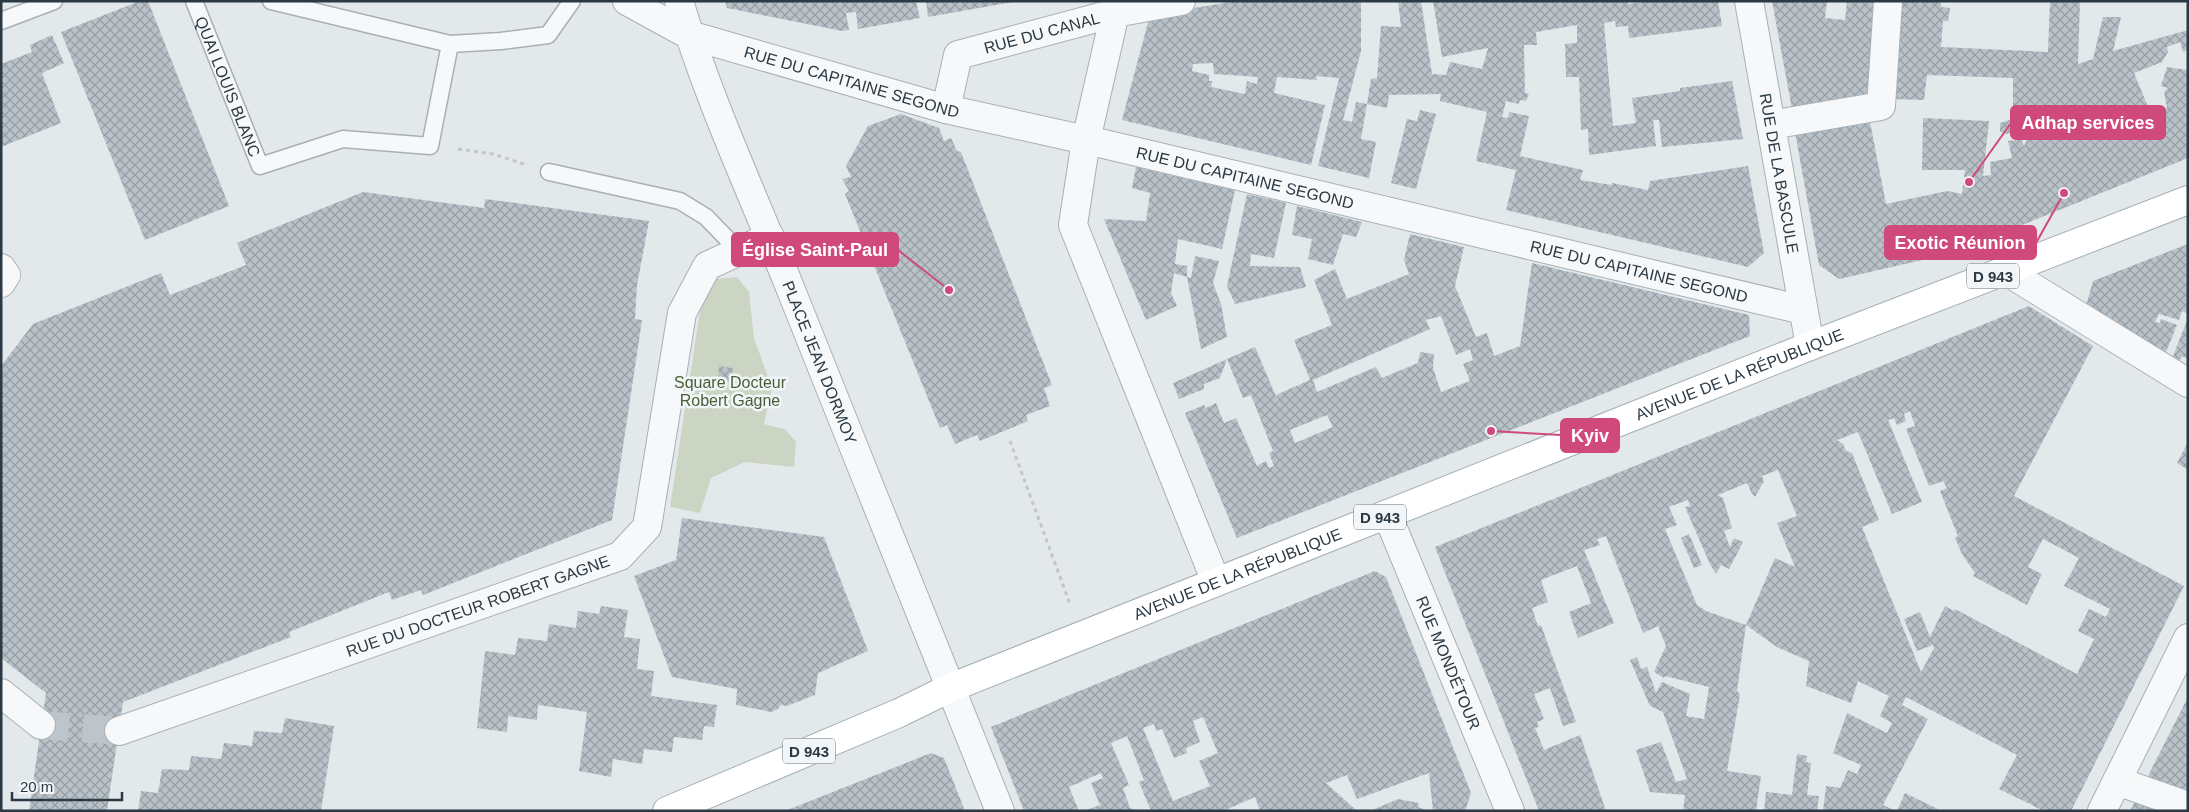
<svg xmlns="http://www.w3.org/2000/svg" width="2189" height="812" viewBox="0 0 2189 812" font-family="Arial,sans-serif">
  <style>
    .park { fill: #ccd5c4 }
    .building { fill: url(#building-cross-hatch); fill-rule: evenodd }
    .lines { fill: none; stroke-linecap: round; stroke-linejoin: round }
    .street-tunnel { stroke: #bec5ca; stroke-width: 28; stroke-dasharray: 28 14; stroke-linecap: butt }
    .lane-casing { stroke: #a8b0b6; stroke-width: 19 }
    .street-casing { stroke: #a8b0b6; stroke-width: 30 }
    .primary-casing { stroke: #a2afb7; stroke-width: 30 }
    .path { stroke: #c1c6ca; stroke-width: 3; stroke-dasharray: 4 4; stroke-linecap: butt }
    .lane { stroke: #f6f8f9; stroke-width: 16 }
    .street { stroke: #f6f8f9; stroke-width: 28 }
    .primary { stroke: #fff; stroke-width: 28 }
    .labels { text-anchor: middle; dominant-baseline: central; stroke-width: 5; stroke-linejoin: round; paint-order: stroke }
    .shield { fill: #f3f6f8; stroke: #67727a; stroke-width: 1 }
    .shield-label { font-size: 15px; font-weight: bold; fill: #2b3944 }
    .street-label { font-size: 16px; fill: #2b3944; stroke: #f3f6f8 }
    .park-label { font-size: 16px; fill: #485f38; stroke: #f3f6f8 }
    .leader { fill: none; stroke: #cf497a; stroke-width: 2 }
    .callout-dot { fill: #cf497a; stroke: #f3f6f8; stroke-width: 2 }
    .callout { fill: #cf497a; stroke: #cf497a; stroke-width: 2 }
    .callout-label { font-size: 18px; text-anchor: middle; font-weight: bold; fill: #fff }
  </style>
  <defs>
    <pattern id="building-cross-hatch" width="8" height="8" patternUnits="userSpaceOnUse" patternTransform="scale(1.25)"><rect width="8" height="8" fill="#bac2c9"/><path d="M0 0l8 8M0 8l8-8" fill="none" stroke="#979fa5"/></pattern>
  </defs>
  <rect width="100%" height="100%" fill="#e3e8eb"/>
  <path class="park" d="M737,277L749,292L754,338L772,388L764,424L785,429L796,442L794,467L745,462L711,478L700,513L670,507L703,291L714,279Z"/>
  <path class="building" d="M140,1H148L229,206L145,240L61,32Z
    M725,1H916L920,18L858,29L856,12L846,13L849,30L842,31L727,8Z
    M926,1H1013V2L928,17Z
    M1237,1H1361V51L1343,120L1352,122L1356,102L1367,104L1361,139L1376,142L1369,178L1318,166L1339,78L1316,76L1317,80L1277,77L1274,93L1325,105L1311,165L1122,120L1150,15ZM1213,63L1214,74L1258,77L1257,84L1247,81L1245,94L1211,87L1212,81H1209V75L1192,71L1193,64Z
    M1398,1H1421L1432,74L1446,75L1450,62L1482,69L1488,48L1442,57L1433,1H1628V4L1647,1H1718L1722,26L1629,38L1628,26L1616,27L1615,21L1604,23L1613,126L1636,123L1632,98L1680,91V88L1732,81L1743,139L1662,147L1659,120H1653L1656,146L1589,155L1588,129L1581,130L1579,77H1566L1565,44L1577,43V25L1536,32L1537,45H1524L1525,93L1529,94L1526,101L1520,100L1519,104L1506,101L1502,117L1508,118L1509,112L1529,116L1520,156L1583,170L1580,180L1612,185V183L1648,190L1650,181L1748,166L1764,253L1748,267L1506,210L1516,170L1476,161L1487,112L1440,101L1441,94L1389,95L1387,108L1367,104L1371,79L1377,78L1381,26L1401,27Z
    M1772,1H1827L1825,18L1845,20L1847,1H1877L1870,96L1792,109Z
    M1899,1H1941V7L1950,8L1948,21H1943L1941,47L2048,52L2050,1H2080L2078,64L2093,59L2103,17H2121L2113,51L2188,30V50L2183,52L2180,42L2167,47L2168,52L2162,62L2134,73L2151,114L2167,108L2164,92L2168,88L2161,86L2167,67L2188,70V158L1953,253L1839,279L1819,265L1795,132L1869,117L1886,204L1947,191L1962,194L1965,170H1922L1923,118L1989,121L1983,176L1991,175L1990,162L2012,158L2008,141L2021,139L2024,146L2030,133L2019,130L2006,134L2000,131V123L2013,119V78L1927,75L1924,100L1892,99ZM2126,116L2132,130L2114,136L2109,122Z
    M52,35L64,63L42,73L61,123L1,147V64L32,52L30,45Z
    M1420,110L1436,114L1416,189L1391,183L1407,119L1417,121Z
    M901,114L939,128L944,141L951,138L957,151L961,152L1052,385L1044,388L1050,406L1026,415L1028,421L980,441L977,435L955,444L947,425L940,428L845,194L849,191L842,179L851,177L846,166L868,126Z
    M1136,167L1235,190L1222,249L1178,239L1175,264L1187,266V277L1174,273L1171,293L1177,306L1146,320L1104,219L1146,221L1150,193L1132,188Z
    M363,192L484,208L485,199L649,221L637,285L635,319L642,320L612,520L423,595L421,590L392,600L389,592L289,632L291,637L123,702L107,811H29L46,693L1,658V366L33,324L161,273L170,295L246,265L237,243Z
    M1247,194L1286,203L1274,258L1251,254L1250,266L1300,267L1306,287L1235,304L1227,286Z
    M1297,206L1362,222L1356,237L1343,234L1333,265L1308,259L1312,239L1292,235Z
    M1410,234L1464,247L1455,286L1476,337L1487,333L1494,356L1520,346L1532,263L1749,315L1750,336L1237,538L1185,413L1204,405L1206,408L1216,403L1224,423L1236,418L1257,466L1266,461L1269,468L1274,466L1269,453L1273,451L1251,395L1243,398L1227,359L1220,378L1204,384V389L1179,399L1173,383L1227,359L1255,347L1281,408L1276,395L1310,380L1294,340L1332,325L1314,280L1335,269L1347,299L1409,274L1404,260ZM1441,316L1456,355L1470,349L1473,360L1463,364L1470,381L1441,392L1433,368L1434,354L1420,352L1418,363L1382,378L1376,367L1317,392L1313,380L1430,329L1426,320ZM1327,415L1333,427L1295,443L1290,430Z
    M2188,244V314L2182,311L2179,320L2159,314L2155,322L2160,323L2161,319L2177,325L2166,352L2086,306L2093,281Z
    M1195,256L1219,261L1213,283L1221,304L1227,337L1201,349L1187,277L1191,278Z
    M2029,306L2093,346L2014,496L2184,586L2071,811H2044L1999,789L2017,755L1906,697L1902,705L1928,719L1883,805L1896,811H1823L1826,786L1840,788L1848,770L1857,774L1861,765L1833,753L1847,713L1887,733L1892,723L1880,716L1889,696L1858,681L1851,703L1806,686L1809,661L1777,647L1746,625L1775,558L1795,567L1777,523L1797,516L1778,470L1762,476L1764,481L1755,497L1751,492L1747,483L1718,495L1723,498L1732,528L1724,531L1730,547L1734,538L1743,542L1729,569L1721,565L1716,574L1710,564L1685,507L1690,506L1688,500L1669,507L1677,525L1665,529L1697,605L1706,611L1746,625L1737,691L1740,694L1727,771L1761,776L1756,811H1683L1685,795L1650,792L1636,750L1661,742L1676,782L1687,779L1663,712L1650,706L1630,660L1637,657L1641,669L1647,667L1656,693L1662,682L1690,694L1686,716L1704,719L1709,687L1665,676L1664,678L1654,672L1666,646L1658,626L1643,633L1606,536L1597,539L1600,545L1584,550L1614,623L1578,638L1569,612L1591,603L1577,566L1541,580L1548,602L1532,608L1538,626L1541,625L1576,722L1563,726L1550,688L1534,694L1544,719L1537,722L1539,727L1535,728L1544,750L1580,735L1606,811H1539L1435,547ZM1910,411L1915,426L1906,429L1929,486L1943,481L1947,488L1940,491L1958,536L1955,538L1962,554L1975,573L1973,576L2027,605L2042,574L2028,567L2043,539L2079,558L2064,586L2110,609L2106,617L2089,609L2078,631L2094,639L2077,674L1955,609L1954,611L1945,606L1930,637L1920,612L1904,619L1917,651L1933,645L1934,648L1921,672L1862,527L1879,520L1852,453L1846,451L1843,444L1837,440L1858,432L1892,514L1922,502L1888,420L1894,418L1897,425L1906,421L1904,414Z
    M2188,318V359L2182,356L2180,360L2173,356Z
    M719,366L733,368L731,382L718,380Z
    M2188,442V470L2177,463Z
    M682,518L824,537L868,651L818,673L815,695L787,706L781,705L778,709L771,712L736,705L737,689L672,677L634,576L676,560Z
    M1689,534L1702,565L1694,568L1681,538Z
    M1375,571L1386,577L1471,793L1465,811H1433L1429,773L1357,799L1347,775L1326,783L1357,811H1260L1255,797L1223,811H1151L1139,782L1144,780L1127,736L1111,743L1129,785L1123,788L1130,808L1137,811H1084L1100,805L1091,783L1103,778L1101,773L1069,787L1079,811H1024L991,727ZM1203,717L1218,753L1199,761L1210,786L1173,801L1143,728L1154,724L1156,731L1162,729L1174,758L1187,753L1186,748L1200,742L1193,721Z
    M601,606L628,610L624,637L640,639L637,669L654,671L651,696L717,705L714,727L704,726L702,740L674,737L672,752L644,749L642,764L613,759L611,777L579,771L587,712L538,705L537,720L508,716L507,732L477,728L485,651L515,655L518,638L547,641L549,624L576,628L578,611L599,614Z
    M2188,697V798L2145,782Z
    M285,718L334,726L321,811H138L141,791L158,793L162,769L189,770L191,756L221,759L224,743L252,746L254,731L282,733Z
    M931,753L944,758L965,811H785Z
    M1797,754L1807,756L1806,762L1811,763L1807,795L1819,796L1817,811H1764L1766,792L1792,795Z
    M1905,793L1942,811H1897Z
    M2138,796L2178,811H2130Z
    M1398,799L1419,803L1418,807L1429,811H1370Z"/>
  <g class="lines">
    <path class="street-tunnel" d="M41,725L119,731"/>
    <defs>
      <g id="lane">
        <path id="s1" d="M194,1L260,166L343,139L430,146L450,44"/>
        <path d="M271,1L450,44L501,41L548,35L572,1"/>
        <path d="M1,21L54,1"/>
        <path d="M549,172L680,201L706,217L739,251"/>
      </g>
      <g id="street">
        <path id="s2" d="M627,1L689,35L946,109L1104,144L1803,310"/>
        <path id="s3" d="M679,1C709,102 754,197 793,295C862,467 930,639 1000,811"/>
        <path id="s4" d="M1749,1L1810,346"/>
        <path d="M1115,13L1086,140L1073,225L1216,582"/>
        <path id="s5" d="M946,109L958,55L1115,13L1181,1"/>
        <path d="M1771,125L1881,106L1888,1"/>
        <path d="M1,268L6,275L1,283"/>
        <path d="M2006,271L2188,383"/>
        <path id="s6" d="M1387,514L1510,811"/>
        <path d="M1,693L41,725"/>
        <path id="s7" d="M119,731L620,556L647,527L682,313L707,266L770,237"/>
        <path d="M2117,781L2188,806"/>
        <path d="M2102,811L2188,638"/>
      </g>
      <g id="primary">
        <path id="s8" d="M667,811L899,713L950,688L1810,346L2188,200"/>
      </g>
    </defs>
    <use href="#lane" class="lane-casing"/>
    <use href="#street" class="street-casing"/>
    <use href="#primary" class="primary-casing"/>
    <path class="path" d="M458,149L493,154L524,164
      M1010,441L1070,604"/>
    <use href="#lane" class="lane"/>
    <use href="#street" class="street"/>
    <use href="#primary" class="primary"/>
  </g>
  <g class="labels">
    <g class="shield">
      <rect x="1967" y="263.5" width="52" height="25" rx="4"/>
      <rect x="1354" y="504.5" width="52" height="25" rx="4"/>
      <rect x="783" y="738.5" width="52" height="25" rx="4"/>
    </g>
    <g class="shield-label">
      <text x="1993" y="276">D 943</text>
      <text x="1380" y="517">D 943</text>
      <text x="809" y="751">D 943</text>
    </g>
    <g class="street-label">
      <text stroke="none"><textPath href="#s5" startOffset="142">RUE DU CANAL</textPath></text>
      <text stroke="none"><textPath href="#s2" startOffset="240">RUE DU CAPITAINE SEGOND</textPath></text>
      <text stroke="none"><textPath href="#s1" startOffset="92">QUAI LOUIS BLANC</textPath></text>
      <text stroke="none"><textPath href="#s4" startOffset="175">RUE DE LA BASCULE</textPath></text>
      <text stroke="none"><textPath href="#s2" startOffset="645">RUE DU CAPITAINE SEGOND</textPath></text>
      <text stroke="none"><textPath href="#s2" startOffset="1050">RUE DU CAPITAINE SEGOND</textPath></text>
      <text stroke="none"><textPath href="#s3" startOffset="388">PLACE JEAN DORMOY</textPath></text>
      <text stroke="none"><textPath href="#s8" startOffset="1158">AVENUE DE LA RÉPUBLIQUE</textPath></text>
      <text stroke="none"><textPath href="#s8" startOffset="618">AVENUE DE LA RÉPUBLIQUE</textPath></text>
      <text stroke="none"><textPath href="#s7" startOffset="380">RUE DU DOCTEUR ROBERT GAGNE</textPath></text>
      <text stroke="none"><textPath href="#s6" startOffset="161">RUE MONDÉTOUR</textPath></text>
    </g>
    <g class="park-label">
      <text x="730" y="382">Square Docteur<tspan x="730" dy="18">Robert Gagne</tspan></text>
    </g>
  </g>
  <path class="leader" d="M1969 182L2011 123M2064 193L2036 243M949 290L898 250M1491 431L1561 435"/>
  <g class="callout-dot">
    <circle cx="1969" cy="182" r="5"/>
    <circle cx="2064" cy="193" r="5"/>
    <circle cx="949" cy="290" r="5"/>
    <circle cx="1491" cy="431" r="5"/>
  </g>
  <g class="callout">
    <rect x="2011" y="106" width="154" height="33" rx="5"/>
    <rect x="1885" y="226" width="151" height="33" rx="5"/>
    <rect x="732" y="233" width="166" height="33" rx="5"/>
    <rect x="1561" y="419" width="58" height="33" rx="5"/>
  </g>
  <g class="callout-label">
    <text x="2088" y="129">Adhap services</text>
    <text x="1960" y="249">Exotic Réunion</text>
    <text x="815" y="256">Église Saint-Paul</text>
    <text x="1590" y="442">Kyiv</text>
  </g>
  <rect width="2189" height="812" fill="none" stroke="#2b3944" stroke-width="5"/>
  <path d="M12 792v8h110v-8" fill="none" stroke="#2b3944" stroke-width="2.5"/>
  <text x="20" y="792" font-size="15" fill="#2b3944" stroke="#f3f6f8" stroke-width="4" paint-order="stroke">20 m</text>
</svg>
